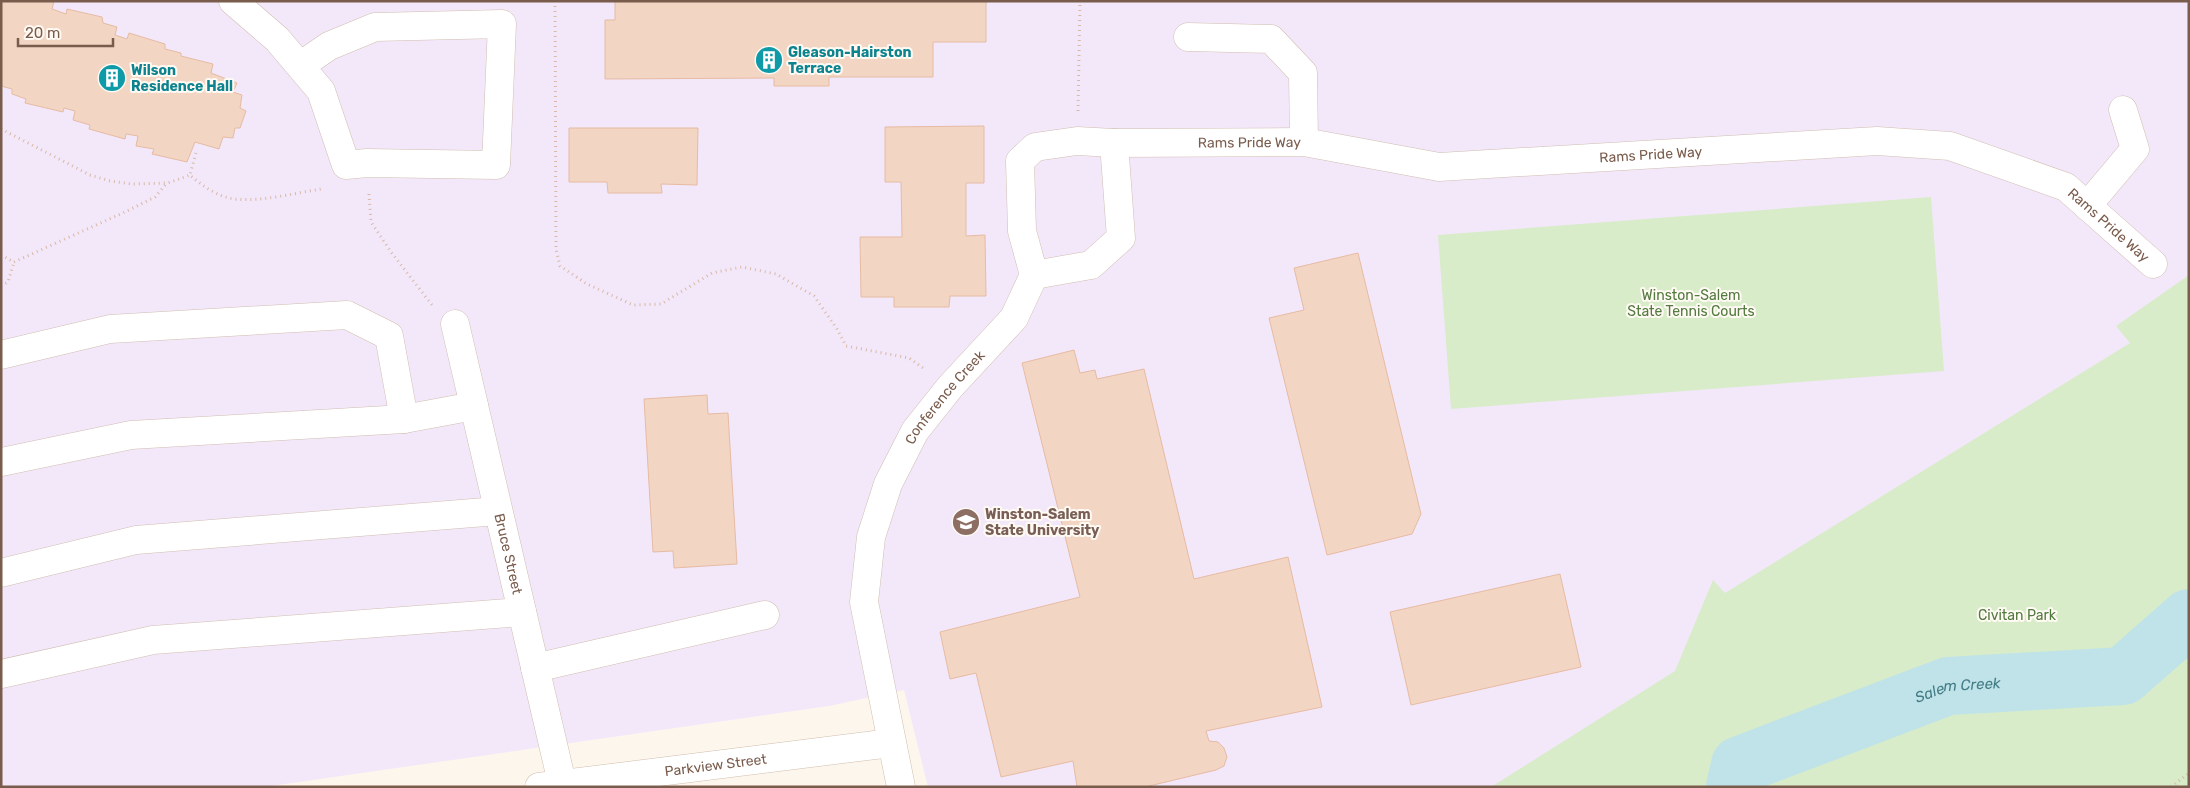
<svg xmlns="http://www.w3.org/2000/svg" width="2190" height="788" viewBox="0 0 2190 788" font-family="Rubik,sans-serif">
  <style>
    .education { fill: #f3e8fa }
    .green { fill: #d8ecc9 }
    .lines { fill: none; stroke-linecap: round; stroke-linejoin: round }
    .river { stroke: #bfe3e8; stroke-width: 58 }
    .building { fill: #f3d5c3; stroke: #e6bba3 }
    .minor-casing { stroke: #d1beb0; stroke-width: 29 }
    .path { stroke: #d9b8a5; stroke-width: 3; stroke-dasharray: 1 4; stroke-linecap: butt }
    .minor { stroke: #fff; stroke-width: 28 }
    .labels { text-anchor: middle; dominant-baseline: central; stroke-width: 4; stroke-linejoin: round; paint-order: stroke }
    .culture-label { font-size: 14px; font-weight: bold; fill: #0d838f; stroke: #fffaf3; text-anchor: start }
    .street-label { font-size: 14px; fill: #7a5c4d; stroke: #fffaf3 }
    .park-label { font-size: 14px; fill: #537a41; stroke: #fffaf3 }
    .education-label { font-size: 14px; font-weight: bold; fill: #785e54; stroke: #fffaf3; text-anchor: start }
    .water-label { font-size: 15px; font-style: italic; fill: #437c86; stroke: #fffaf3 }
  </style>
  <rect width="100%" height="100%" fill="#fdf6ec"/>
  <path class="education" d="M1,1H2189V355L1505,787H928L904,690L829,706L264,787H1Z"/>
  <path class="green" d="M1931,197L1944,371L1451,409L1438,235Z
    M2189,275V787H1491L1675,671L1713,580L1725,593L2130,343L2116,326Z"/>
  <g class="lines">
    <path class="river" id="s1" d="M1735,787L1740,765L1948,686L2123,676L2189,618"/>
  </g>
  <path class="building" d="M1,1H54L52,9L66,14L67,9L102,17L103,23L117,27L115,35L127,39L129,33L165,44V49L181,53V56L213,64L211,73L237,83L233,92L242,95L240,108L246,111L240,128H235L233,138L223,137L219,149L195,142L187,162L152,154L154,149L136,146L138,136L126,134L125,139L89,129L90,125L73,120L75,111L64,108L63,112L25,103L26,99L12,94V89L1,86Z
    M615,1H986V42H933V77H829V86H774V78L605,79V20H615Z
    M984,126V183H966V236L985,235L986,296H950L949,307H894V297H861L860,237H902L901,182H885V127Z
    M569,128H698L697,185L661,184L662,193H608L607,182H569Z
    M1358,253L1421,514L1412,534L1327,555L1269,318L1304,310L1294,268Z
    M1074,350L1080,373L1095,370L1097,379L1144,369L1194,579L1288,557L1322,707L1206,731L1209,741L1218,742L1224,748L1227,757L1224,766L1216,770L1145,787H1077L1073,761L1001,777L976,673L950,679L940,632L1080,597L1022,363Z
    M707,395L708,414L728,413L737,564L674,568L673,551L653,552L644,399Z
    M1560,574L1581,667L1411,705L1390,612Z"/>
  <g class="lines">
    <defs>
      <g id="minor">
        <path d="M233,1L277,39L321,91L346,165L367,163L496,165L502,24L375,27L329,46L300,66"/>
        <path d="M1188,37L1271,39L1303,73L1304,142"/>
        <path d="M2087,206L2135,149L2123,110"/>
        <path d="M1034,275L1091,265L1121,238L1114,143"/>
        <path id="s2" d="M455,324L562,783"/>
        <path d="M1,355L110,329L347,315L389,336L404,419L474,406"/>
        <path d="M1,462L131,435L404,419"/>
        <path d="M1,573L136,540L498,511"/>
        <path d="M535,668L765,615"/>
        <path d="M1,674L153,640L522,612"/>
        <path id="s3" d="M539,787L891,743"/>
        <path id="s4" d="M901,787L864,602L871,537L888,484L915,431L950,387L1014,318L1034,275L1022,231L1020,161L1035,147L1077,141L1114,143L1304,142L1439,167L1877,141L1950,146L2066,187L2153,264"/>
      </g>
    </defs>
    <use href="#minor" class="minor-casing"/>
    <path class="path" d="M555,1L556,249L560,266L587,284L633,305L661,304L712,273L742,267L776,274L814,296L837,329L846,346L909,358L926,370
      M1078,111L1080,1
      M1,129L90,175L110,181L132,184L168,183L190,175
      M196,153L190,175C201,185 218,197 234,199C262,202 294,193 322,189
      M369,194L371,222L391,252L432,305
      M1,255L14,262
      M14,262L125,212L155,197L167,183
      M1,286L8,282L14,262
      M2171,787L2189,773"/>
    <use href="#minor" class="minor"/>
  </g>
  <defs>
    <symbol id="building-disc" viewBox="-11 -11 22 22"><circle r="9.5" fill="#0f9aa8" stroke="#fffaf3"/><path d="M-4-6H4V6H1V3H-1V6H-4ZM-2.5-4.3h1.7v1.8h-1.7ZM.8-4.3h1.7v1.8H.8ZM-2.5-1h1.7V.8h-1.7ZM.8-1h1.7V.8H.8Z" fill="#fff"/></symbol>
    <symbol id="university-disc" viewBox="-11 -11 22 22"><circle r="9.5" fill="#8d6e63" stroke="#fffaf3"/><path d="M0-5L7-2L0 1L-7-2ZM-4 1L0 2.5L4 1V4Q0 6-4 4Z" fill="#fff"/></symbol>
  </defs>
  <g fill-rule="evenodd">
    <use href="#building-disc" x="753" y="44" width="32" height="32"/>
    <use href="#building-disc" x="96" y="62" width="32" height="32"/>
    <use href="#university-disc" x="950" y="506" width="32" height="32"/>
  </g>
  <g class="labels">
    <g class="culture-label">
      <text x="788" y="52">Gleason-Hairston<tspan x="788" dy="16">Terrace</tspan></text>
      <text x="131" y="70">Wilson<tspan x="131" dy="16">Residence Hall</tspan></text>
    </g>
    <g class="street-label">
      <text stroke="none"><textPath href="#s4" startOffset="918">Rams Pride Way</textPath></text>
      <text stroke="none"><textPath href="#s4" startOffset="1322">Rams Pride Way</textPath></text>
      <text stroke="none"><textPath href="#s4" startOffset="1802">Rams Pride Way</textPath></text>
      <text stroke="none"><textPath href="#s4" startOffset="414">Conference Creek</textPath></text>
      <text stroke="none"><textPath href="#s2" startOffset="236">Bruce Street</textPath></text>
      <text stroke="none"><textPath href="#s3" startOffset="178">Parkview Street</textPath></text>
    </g>
    <g class="park-label">
      <text x="1691" y="295">Winston-Salem<tspan x="1691" dy="16">State Tennis Courts</tspan></text>
      <text x="2017" y="615">Civitan Park</text>
    </g>
    <g class="education-label">
      <text x="985" y="514">Winston-Salem<tspan x="985" dy="16">State University</tspan></text>
    </g>
    <g class="water-label">
      <text stroke="none"><textPath href="#s1" startOffset="254">Salem Creek</textPath></text>
    </g>
  </g>
  <rect width="2190" height="788" fill="none" stroke="#7a5c4d" stroke-width="5"/>
  <path d="M18 38v8h95v-8" fill="none" stroke="#7a5c4d" stroke-width="2.5"/>
  <text x="25" y="38" font-size="15" fill="#7a5c4d" stroke="#fffaf3" stroke-width="4" paint-order="stroke">20 m</text>
</svg>
